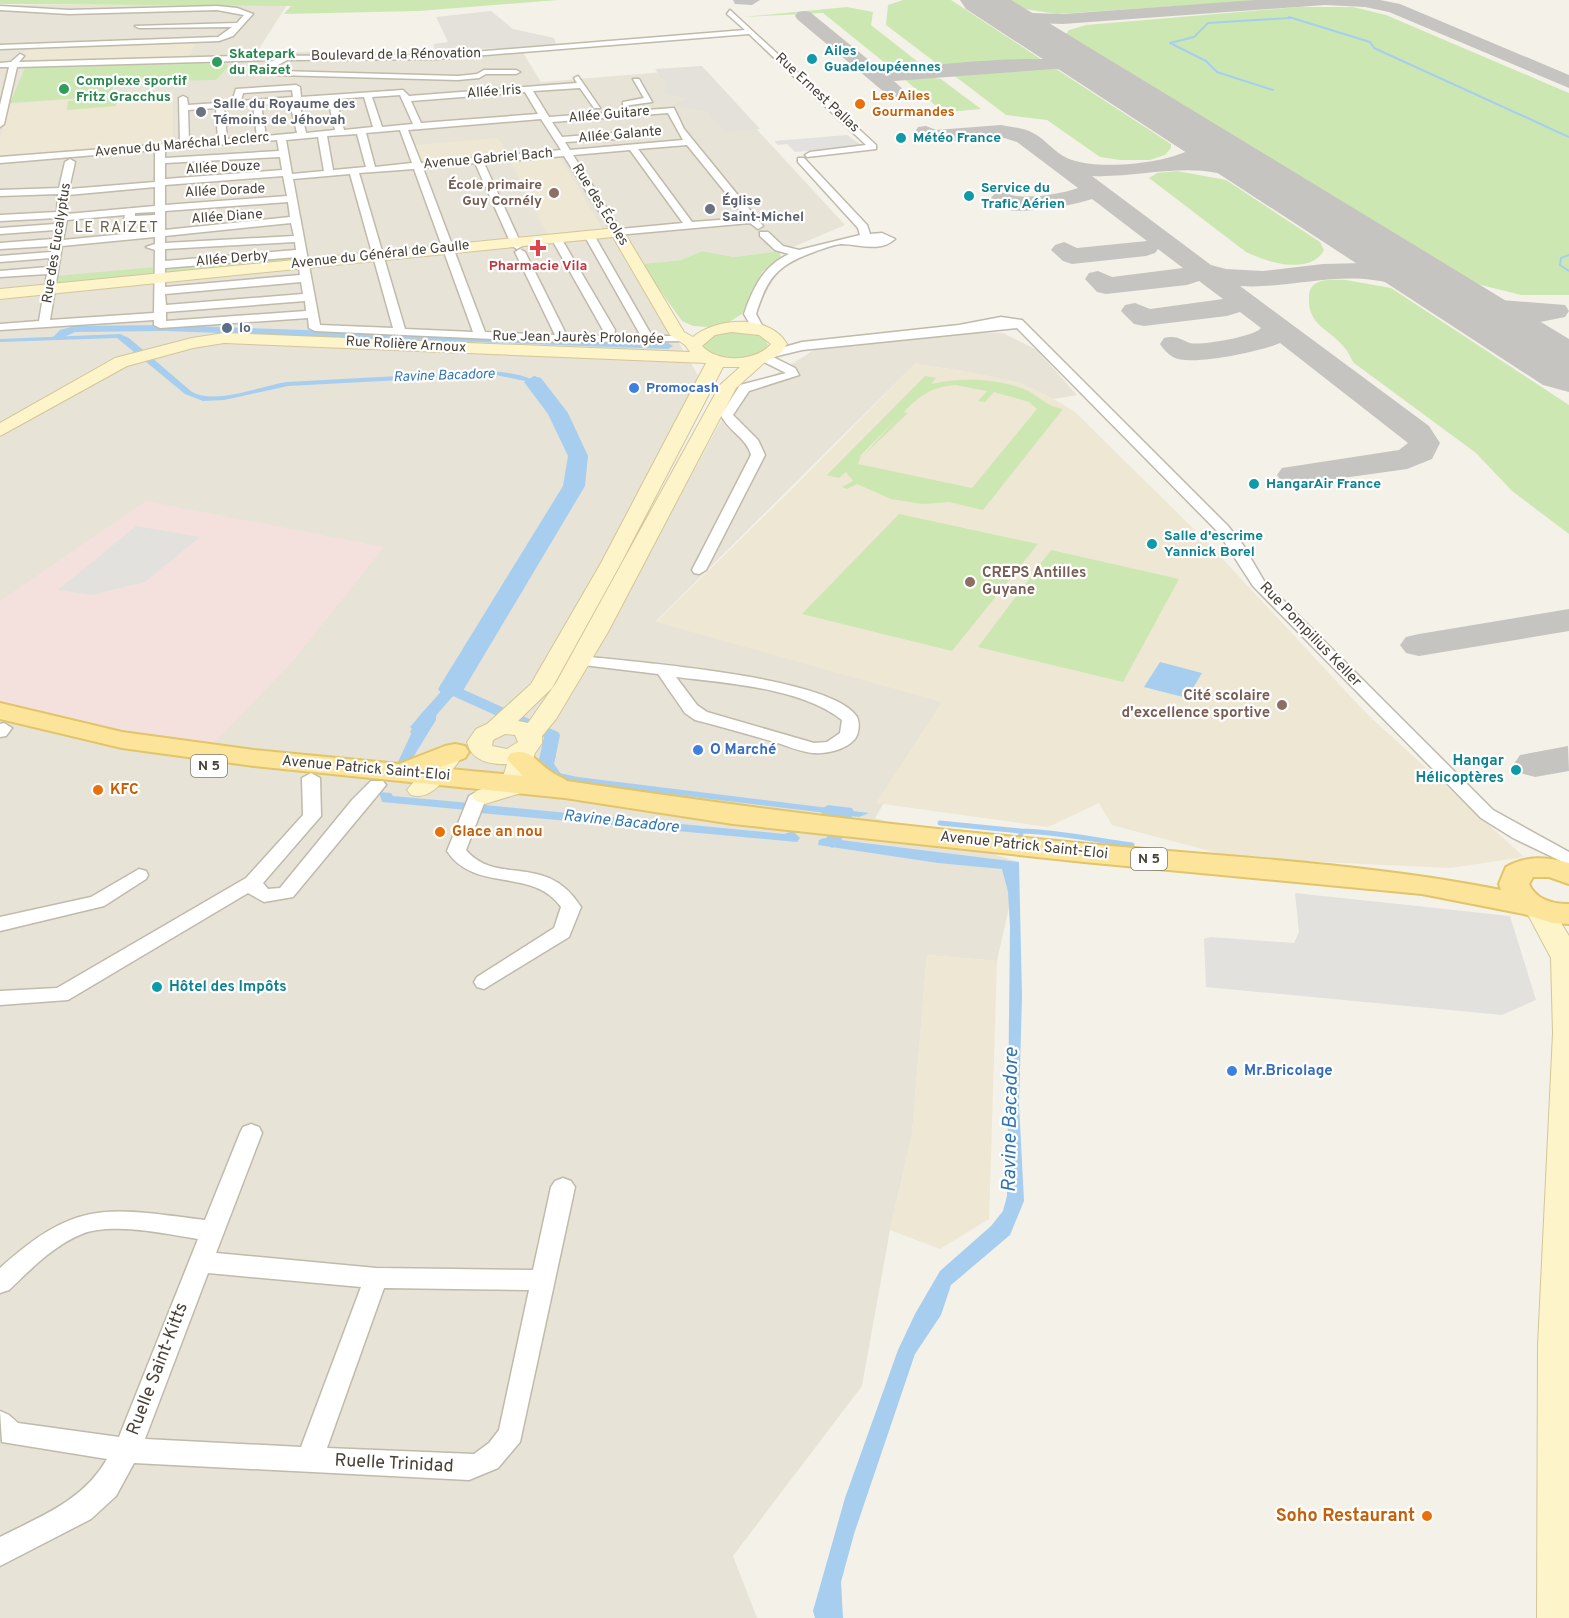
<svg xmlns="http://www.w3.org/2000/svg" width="1569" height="1618" viewBox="0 0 1569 1618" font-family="Overpass,sans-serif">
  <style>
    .residential { fill: #e8e3d7 }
    .industrial { fill: #e4e0da }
    .education { fill: #ede7d3 }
    .medical { fill: #f4e1dd }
    .green { fill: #cde7b3; fill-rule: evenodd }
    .parking { fill: #e3e1dd }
    .water { fill: #a7ceef }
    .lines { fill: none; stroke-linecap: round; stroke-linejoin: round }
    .stream-far1 { stroke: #a7ceef; stroke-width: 2 }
    .stream { stroke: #a7ceef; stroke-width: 5 }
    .canal { fill: #a7ceef; fill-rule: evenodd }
    .river { fill: #a7ceef; fill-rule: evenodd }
    .taxiway { fill: #c6c4c0; fill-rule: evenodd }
    .runway { fill: #c6c4c0; fill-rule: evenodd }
    .street-casing { stroke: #c0baab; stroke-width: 3 }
    .secondary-casing { stroke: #d3c699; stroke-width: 2 }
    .primary-casing { stroke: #e2c469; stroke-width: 4 }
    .street { fill: #fff; fill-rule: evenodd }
    .secondary { fill: #fef4c9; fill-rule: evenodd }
    .primary { fill: #fce59a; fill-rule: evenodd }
    .culture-dot { fill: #0f9aa8; stroke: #fff; stroke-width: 2 }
    .leisure-dot { fill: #2e9e5b; stroke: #fff; stroke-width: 2 }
    .food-dot { fill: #e8710a; stroke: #fff; stroke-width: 2 }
    .worship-dot { fill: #6b7280; stroke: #fff; stroke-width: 2 }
    .education-dot { fill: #8d6e63; stroke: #fff; stroke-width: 2 }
    .health-dot { fill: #e0444e; stroke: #fff; stroke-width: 2 }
    .service-dot { fill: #5c6f8a; stroke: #fff; stroke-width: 2 }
    .shop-dot { fill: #3f7fe0; stroke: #fff; stroke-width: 2 }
    .labels { text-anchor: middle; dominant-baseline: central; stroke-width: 4.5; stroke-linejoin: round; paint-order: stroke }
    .far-culture-label { font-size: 14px; font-weight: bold; fill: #0d838f; stroke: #fff; text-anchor: start }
    .far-leisure-label { font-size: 14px; font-weight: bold; fill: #27864d; stroke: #fff; text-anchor: start }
    .far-street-label { font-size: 14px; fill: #484237; stroke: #fff }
    .far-food-label { font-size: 14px; font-weight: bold; fill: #c56008; stroke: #fff; text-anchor: start }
    .far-worship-label { font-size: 14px; font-weight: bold; fill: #5b616d; stroke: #fff; text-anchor: start }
    .far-education-label { font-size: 14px; font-weight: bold; fill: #785e54; stroke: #fff; text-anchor: end }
    .far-health-label { font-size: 14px; font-weight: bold; fill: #be3a42; stroke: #fff }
    .far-service-label { font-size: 14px; font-weight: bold; fill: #4e5e75; stroke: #fff; text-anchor: start }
    .far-water-label { font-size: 14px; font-style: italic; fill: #3176b3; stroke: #fff }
    .far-shop-label { font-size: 14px; font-weight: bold; fill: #366cbe; stroke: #fff; text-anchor: start }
    .shield { fill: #fff; stroke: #7f7b73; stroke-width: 1.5 }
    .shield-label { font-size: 14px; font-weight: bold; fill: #484237 }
    .far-quarter-label { font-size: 15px; letter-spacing: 1.5px; fill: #6a614f; stroke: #fff }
    .education-label { font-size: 15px; font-weight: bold; fill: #785e54; stroke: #fff; text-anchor: start }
    .street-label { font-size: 15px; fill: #484237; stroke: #fff }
    .shop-label { font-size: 15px; font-weight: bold; fill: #366cbe; stroke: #fff; text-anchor: start }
    .culture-label { font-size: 15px; font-weight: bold; fill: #0d838f; stroke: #fff; text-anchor: end }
    .food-label { font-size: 15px; font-weight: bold; fill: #c56008; stroke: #fff; text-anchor: start }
    .water-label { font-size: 16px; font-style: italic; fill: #3176b3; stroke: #fff }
    .near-street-label { font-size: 18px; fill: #484237; stroke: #fff }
    .near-food-label { font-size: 18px; font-weight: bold; fill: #c56008; stroke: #fff; text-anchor: end }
    .near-water-label { font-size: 20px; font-style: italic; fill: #3176b3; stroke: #fff }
  </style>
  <rect width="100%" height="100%" fill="#f4f1e9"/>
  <path class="residential" d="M0,5H287L257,52L522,51L541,82L701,69L845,225L786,250L734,257L702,251L681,260L633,265L699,377L594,578L633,582L739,388L774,375L814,350L974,332L1003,333L1037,350L1077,395L1054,399L1020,383L963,371L915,364L656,621L943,702L875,818L1019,862L997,961L927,955L912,1134L890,1230L862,1386L733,1556L757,1618H0Z"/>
  <path class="industrial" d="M491,11L513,29L554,38L558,48L435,49L433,44L448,42L436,17Z
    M702,66L760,129L724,132L708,112L673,105L689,98L664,93L666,84L655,69Z"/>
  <path class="education" d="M198,41L186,60L13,65L29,46Z
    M173,91V143L0,157V139L10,104Z
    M498,138L509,155L426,163L422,162L413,145Z
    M559,155L603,230L548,235L509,159Z
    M915,364L963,371L1020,383L1054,399L1075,412L1207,542L1367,714L1524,857L1450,868L1236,858L1112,825L1099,803L1048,827L876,803L942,702L656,622L793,488Z
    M927,955L997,961L989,1219L940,1249L890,1230L912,1134Z"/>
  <path class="medical" d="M146,501L384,547L292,662L212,745L107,728L0,702V601Z"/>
  <path class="green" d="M0,0H558L419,11L284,14L291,6L0,4Z
    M903,0H951L1044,61L944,69L886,25L888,5Z
    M1009,0H1266L1057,14L1025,9Z
    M847,7L873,12L871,25L918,62L885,63L823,13L743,17Z
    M1298,7H1353L1386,15L1569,93V295H1521L1473,283L1066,34L1069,30L1086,25Z
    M225,63L228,67L216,80L115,82L109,96L10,103L25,68Z
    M1029,67H1053L1171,144V148L1165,155L1150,160H1120L1100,157L1047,120L1006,115L952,74Z
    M919,76L941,79L981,109L906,116L941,110L904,79Z
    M116,97V106L67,110L68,101Z
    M1177,171L1226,180L1320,242L1324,250C1310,276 1266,262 1246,252L1149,178L1157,173Z
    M702,251L734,257L779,251L781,257L762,272L742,314L726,324L708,327L693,326L682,321L641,264L681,260Z
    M296,254L298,261L55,285L56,276Z
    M1346,280L1391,288L1569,405V534L1512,491L1476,453L1354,363C1350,358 1349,352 1344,347C1328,328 1307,325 1309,296C1310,277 1332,280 1346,280Z
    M735,332C747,333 763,333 768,345C757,363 716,362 704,347C707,334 723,333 735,332Z
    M925,376L936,378L931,384C962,377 997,378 1026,390C1041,397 1045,406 1063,409L983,510L949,502L923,504L891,499L857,484L847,489L842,487L853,481L846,472L839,478L827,475ZM955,385L987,391L978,401L985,402L994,392L1029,402L1037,409L972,488L858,464L861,455L897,418L864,455L908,413L904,412C920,395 932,387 955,385Z
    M899,514L1038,544L952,651L802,614Z
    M1051,550L1179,579L1123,682L978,647Z"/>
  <path class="parking" d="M847,135L863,146L795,152L787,144L778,145L774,141Z
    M136,526L200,537L145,582L91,595L58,590Z
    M1295,893L1510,916L1536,1000L1502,1015L1206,987L1204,939L1210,937L1294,943L1299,932Z"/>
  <path class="water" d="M120,334L129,338L192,392C215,405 261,386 287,382L491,371C521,374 551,378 558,413L530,382L496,375L288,386L224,400L203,401L185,394L117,338L0,342V339Z
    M1160,662L1202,673L1187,698L1144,687Z
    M423,712L436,714V720L409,764L396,766L413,730L410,727Z
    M544,754L556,755L553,765L559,773L578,777L869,813L859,817L561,781L540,767Z
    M379,792L391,793L393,796L469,803L467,810L382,802Z
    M485,805L784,834L793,831L800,838L797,842L480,813Z
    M824,838L1019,862L1022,996L1019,1104L1024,1201L1010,1235L951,1285L941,1315L915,1354L854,1534L841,1582L843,1618H815L813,1611L845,1498L898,1350L915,1314L940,1271L991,1226L1003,1211L1007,1196L1010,927L1008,892L1002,869L938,863L818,845L819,840Z"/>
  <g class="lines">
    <path class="stream-far1" d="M1289,17L1370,42L1374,48L1569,137
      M1273,90L1217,72L1206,61L1170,43L1194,37L1208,23L1290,18
      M1569,255L1561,258L1560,265L1569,271"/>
    <path class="stream" d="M940,823L1021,831L1020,842
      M1021,831C1058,832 1095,840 1132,845"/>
    <path class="canal" d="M166,325L668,343L673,346L668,349L166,331L75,332L58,340L53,337L60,330L74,326Z
      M451,684L558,732L560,735L554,764L561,774L559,777H547L538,764L544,737L453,696L433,719L423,735H413L410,732L421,714L446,686Z
      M828,805L852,808L854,812L840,843L832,848L824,843L836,816L822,814L820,810Z"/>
    <path class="river" d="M534,376L541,378L568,413L588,456L585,486L464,689L460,694L451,697L442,694L438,689L563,486L568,456L548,414L524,382Z"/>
    <path class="taxiway" d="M733,0H760L752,5L735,4Z
      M1255,0H1380L1400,4L1569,75V88L1389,12L1365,7L1325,5L1063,24L1031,23L991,15L988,11L997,6L1031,13L1063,14Z
      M804,11L810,12L881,70C916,67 1084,46 1102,71L1092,77L1073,70L1054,69L894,81L907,93L904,97H890L798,20L795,16L798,12Z
      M1001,125C1011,127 1024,128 1033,133C1045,139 1054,152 1067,158C1095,171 1165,164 1191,149L1192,144L1186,137L1189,132C1201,130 1207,133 1214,143L1212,152L1205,159H1217L1271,174L1274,179L1271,184C1253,188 1235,176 1217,173C1176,165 1133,178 1092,176L1211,265L1226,269L1263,271L1323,264L1363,263L1413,274L1488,299L1565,305L1569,311L1565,317L1540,322L1534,327V334L1544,346L1540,352C1523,356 1515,350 1506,336V325L1510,319C1462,314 1420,286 1373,280C1328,274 1285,289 1240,286L1429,426L1440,443L1432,459L1407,469L1293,485L1282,482L1277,475L1282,468L1399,450L1408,443L1280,343C1262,351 1190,367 1173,357C1168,354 1163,349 1160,344L1164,338C1177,335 1179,339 1190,343C1201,346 1256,336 1261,328L1240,312L1227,316L1144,326L1134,324L1121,311L1125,305L1135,303L1150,309L1223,299L1199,281L1187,285L1106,294L1097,292L1085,279L1089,273L1098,271L1112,277L1183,268L1158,249L1155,253L1146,256L1072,264L1063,261L1051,250L1055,245L1064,242L1077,248L1147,241L1092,199C1075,205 1018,216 1001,208C997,206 994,202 991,198L995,193C1004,191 1008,195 1017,196C1035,198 1061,194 1078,188L1017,142L1001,137L931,143L923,142L915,132L918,127L926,126L936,130Z
      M1569,609V631L1419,656L1406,653L1400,645L1406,637L1419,634Z
      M1568,746L1569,771L1535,777L1520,773L1514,764L1520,755Z"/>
    <path class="runway" d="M960,0H1011L1569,339V392L1543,385L966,9Z"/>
    <defs>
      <path id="street" d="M0,6L69,10L217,6L237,8L253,14L233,36L219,41L0,49V45L218,37L232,27L139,28L135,26L237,23L244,15L217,10L69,14L0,10Z
        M730,10L876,145V149L807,157L805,155L810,152L866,145L749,34L436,59L287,60L273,68L279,71L458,76L477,74L484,70H516L520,72L516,74H486L479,78L458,80L277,75L265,69L269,62L275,60L17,67L4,124L0,127V105L9,67H0V63L11,62L20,54L24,56L19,62L237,56L436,55L745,30L727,14Z
        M578,76L600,108H594L580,88L533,91L549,117L674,108L684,129L763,226L758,229L750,223L617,235L612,232L564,156L484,163L522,246L517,249L512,246L475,163L423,168L485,332L555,335L515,252L520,249L525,252L567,336H603V330L551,238L556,235L561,238L615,330L614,336H641L584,235L589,232L594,235L652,336H684L690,339L688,341L563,342L315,331L309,328L308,318L160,328L154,325V320L0,330V324L39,321L47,274L0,277V271L48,267L50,258L0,262V256L51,252L52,246L0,249V243L53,239L55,230L0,234V228L56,224L57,218L0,221V215L57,212L58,194L0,196V190L59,188L65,162L70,159L75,162L69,189L155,182V150L0,163V157L180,143L179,98L183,96L187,98L188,105L232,102L236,89L296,85L300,87L301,97L403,90L409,96L577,83L574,78ZM292,90L293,97L241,101L243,93ZM525,92L538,114L421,123L411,101ZM400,95L413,124L382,127L372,97ZM364,97L373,127L344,130L336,99ZM328,100L335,130L306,133L299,102ZM290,103L297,133L266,136L261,105ZM253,105L257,137L227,139L224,107ZM216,108L218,140L189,142L188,110ZM668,113L683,140L570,150L565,142L615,139L619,136L615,133L562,137L552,122ZM541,119L561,150L421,163L408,130ZM400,130L412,163L375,167L366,133ZM357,134L366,167L333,170L327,136ZM318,137L324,171L292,174L286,140ZM277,140L279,151L165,158V149ZM687,145L746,218L692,222L638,149ZM630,150L683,223L620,229L573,155ZM280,157L282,170L165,179V163ZM414,169L473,332L405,329L359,173ZM350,174L393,328L320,325L293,179ZM283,176L287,196L165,205V185ZM155,187V206L67,214L68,195ZM288,202L290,217L165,230V211ZM155,212V215L135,216V213ZM125,215L124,219L129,222L155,221V231L63,240L67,220ZM291,223L294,236L165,243V236ZM155,237V244L146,247L155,250L154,313L50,320L62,246ZM295,242L296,250L165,261V249ZM297,257L300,275L165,287V268ZM301,282L303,294L166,305L165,294ZM305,301L306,311L166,321V312Z
        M633,79H639L652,102L623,106V102L644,98Z
        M798,158H804L867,225L870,234L882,233L895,239C880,253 859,244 841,244C832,245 822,249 814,252C777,265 767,278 756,314L764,329L758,332L754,331L744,314C753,288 763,266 789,254L775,250L760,236V232H768L783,246L799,250L860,235L858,228L798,162Z
        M1001,317L1022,320L1228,526L1243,545L1264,581L1493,810L1569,852V865L1513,838L1481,818L1253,586L1218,532L1017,328L802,350L773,357L795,368L799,375L749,391L733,415L758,440L765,455L706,570L699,574L694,573L692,570L751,455C747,438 728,431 721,415L740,385L786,373L760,360V354L802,342L959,325Z
        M581,656C631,662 833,676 857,717C860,723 859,733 855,739C845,750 827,754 813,753C802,752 789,747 778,743C750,735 723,727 695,720L685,713L658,674L575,664L573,661ZM676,677C727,683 802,688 842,720L840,733L827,742L814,743L707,712L697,705Z
        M4,723L12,728L6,736L0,737V724Z
        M311,773L320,778L321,816L263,883L268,889L280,888L352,800L371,781H383L386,785L293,897L264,902L248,893L68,1000L0,1005V991L57,988L246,878L303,815L302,778Z
        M478,791L487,796L466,850C497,887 546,851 581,907L569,937L484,989L477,987L474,982L477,977L554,928L561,907C533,867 474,893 447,851L469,796Z
        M139,869L146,871L148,875L146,879L104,906L0,931V917L91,897Z
        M251,1124L259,1127L262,1133L216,1253L376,1268L533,1270L551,1187L555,1181L563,1178L571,1181L575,1187L520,1442L498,1468L469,1480L134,1463L116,1496L91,1519L0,1566V1537C41,1516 83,1501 107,1459L2,1442L0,1411L9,1415L18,1423L119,1437L198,1239C166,1234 112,1222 82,1234C54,1245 30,1270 9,1290L0,1293V1268C77,1198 108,1208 205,1220L240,1133L243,1127ZM208,1273L361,1287L301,1447L145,1439ZM384,1288L529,1290L499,1430L489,1443L474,1454L327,1448Z"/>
      <path id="secondary" d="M617,228L624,232L684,332L693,337C717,317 770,314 787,344L780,354L765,362L736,388L608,632L556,719L542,736V743L535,753L521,793L485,804L476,801L472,796L476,791L501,783L507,764C489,765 471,760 467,742L476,729L487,724L531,684L601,563L706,363L224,343L193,348L127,366L0,436V423L115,358L192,338L224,333L690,352L685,345L670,335L613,237L0,299V289ZM731,332L759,335L771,344C756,362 717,363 702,346L715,335ZM723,367H740L720,385L556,683L528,723L518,721L552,688L621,563ZM505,734L515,735L518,742L507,749L492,746L493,740Z
        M448,752L457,754L460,759L457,764C444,779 432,801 411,795L407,790L411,785L439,754Z
        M1539,900L1549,903L1569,936V1618H1537L1538,1345L1553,1033L1551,958L1525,909L1529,903Z"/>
      <path id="primary" d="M0,703L122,732L254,750L399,764L445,746L455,744L465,746L469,752L465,758L439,768L523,776L507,759L511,753C531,748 535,761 550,771C555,775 562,777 567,781C740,807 914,828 1088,844C1226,857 1365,863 1501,890L1499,884L1506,867C1527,855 1547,857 1569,863V884L1549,877H1533L1529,884C1536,900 1553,904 1569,904V924L1552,923L1524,914L1422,894L1084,862L733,824L565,798L254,766L122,748L0,719Z"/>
    </defs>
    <use href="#street" class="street-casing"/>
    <use href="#secondary" class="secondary-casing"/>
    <use href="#primary" class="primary-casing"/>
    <use href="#street" class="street"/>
    <use href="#secondary" class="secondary"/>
    <use href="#primary" class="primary"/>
  </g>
  <g class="culture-dot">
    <circle cx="812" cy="59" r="6"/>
    <circle cx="901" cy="138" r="6"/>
    <circle cx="969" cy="196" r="6"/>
    <circle cx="1254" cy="484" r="6"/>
    <circle cx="1152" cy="544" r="6"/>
    <circle cx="1516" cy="770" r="6"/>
    <circle cx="157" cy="987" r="6"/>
  </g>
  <g class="leisure-dot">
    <circle cx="217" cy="62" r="6"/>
    <circle cx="64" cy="89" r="6"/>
  </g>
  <g class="food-dot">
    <circle cx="860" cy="104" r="6"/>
    <circle cx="98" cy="790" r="6"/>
    <circle cx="440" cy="832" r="6"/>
    <circle cx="1427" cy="1516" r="6"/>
  </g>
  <g class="worship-dot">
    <circle cx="201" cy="112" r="6"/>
    <circle cx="710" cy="209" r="6"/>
  </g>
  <g class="education-dot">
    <circle cx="554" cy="193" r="6"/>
    <circle cx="970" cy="582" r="6"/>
    <circle cx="1282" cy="705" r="6"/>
  </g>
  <path class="health-dot" d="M535 239h6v6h6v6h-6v6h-6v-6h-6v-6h6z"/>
  <circle class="service-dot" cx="227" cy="328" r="6"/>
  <g class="shop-dot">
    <circle cx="634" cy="388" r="6"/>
    <circle cx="698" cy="750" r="6"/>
    <circle cx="1232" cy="1071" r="6"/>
  </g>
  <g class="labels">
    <g class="far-culture-label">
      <text x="824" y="51">Ailes<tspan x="824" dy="16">Guadeloupéennes</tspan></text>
      <text x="913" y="138">Météo France</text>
      <text x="981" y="188">Service du<tspan x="981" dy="16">Trafic Aérien</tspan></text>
      <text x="1266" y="484">HangarAir France</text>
      <text x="1164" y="536">Salle d'escrime<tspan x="1164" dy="16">Yannick Borel</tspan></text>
    </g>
    <g class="far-leisure-label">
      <text x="229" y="54">Skatepark<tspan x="229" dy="16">du Raizet</tspan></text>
      <text x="76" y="81">Complexe sportif<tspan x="76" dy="16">Fritz Gracchus</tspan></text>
    </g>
    <g class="far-street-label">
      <text transform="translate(396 55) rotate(-1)">Boulevard de la Rénovation</text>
      <text transform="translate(494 92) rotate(-4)">Allée Iris</text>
      <text transform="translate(817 93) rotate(43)">Rue Ernest Pallas</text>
      <text transform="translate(609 115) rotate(-5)">Allée Guitare</text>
      <text transform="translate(620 135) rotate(-5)">Allée Galante</text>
      <text transform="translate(182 145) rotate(-5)">Avenue du Maréchal Leclerc</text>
      <text transform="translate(488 159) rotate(-5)">Avenue Gabriel Bach</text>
      <text transform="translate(223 168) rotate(-3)">Allée Douze</text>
      <text transform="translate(225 191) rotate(-3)">Allée Dorade</text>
      <text transform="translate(600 205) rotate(58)">Rue des Écoles</text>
      <text transform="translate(227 217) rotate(-4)">Allée Diane</text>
      <text transform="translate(57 243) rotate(-81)">Rue des Eucalyptus</text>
      <text transform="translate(380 255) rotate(-6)">Avenue du Général de Gaulle</text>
      <text transform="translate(232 259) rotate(-5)">Allée Derby</text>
      <text transform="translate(578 338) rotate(1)">Rue Jean Jaurès Prolongée</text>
      <text transform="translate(406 345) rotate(3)">Rue Rolière Arnoux</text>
    </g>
    <g class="far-food-label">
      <text x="872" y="96">Les Ailes<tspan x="872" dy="16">Gourmandes</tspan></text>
    </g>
    <g class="far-worship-label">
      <text x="213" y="104">Salle du Royaume des<tspan x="213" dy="16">Témoins de Jéhovah</tspan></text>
      <text x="722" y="201">Église<tspan x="722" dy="16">Saint-Michel</tspan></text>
    </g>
    <g class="far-education-label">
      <text x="542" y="185">École primaire<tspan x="542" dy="16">Guy Cornély</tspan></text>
    </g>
    <g class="far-health-label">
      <text x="538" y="266">Pharmacie Vila</text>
    </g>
    <g class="far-service-label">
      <text x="239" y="328">lo</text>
    </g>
    <g class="far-water-label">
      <text transform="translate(444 376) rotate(-2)">Ravine Bacadore</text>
    </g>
    <g class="far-shop-label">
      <text x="646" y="388">Promocash</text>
    </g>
    <g class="shield">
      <rect x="191" y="755" width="36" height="22" rx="4.5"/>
      <rect x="1131" y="848" width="36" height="22" rx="4.5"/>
    </g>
    <g class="shield-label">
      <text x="209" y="766">N 5</text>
      <text x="1149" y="859">N 5</text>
    </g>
    <g class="far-quarter-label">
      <text x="117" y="228">LE RAIZET</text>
    </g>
    <g class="education-label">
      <text x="982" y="573">CREPS Antilles<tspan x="982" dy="17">Guyane</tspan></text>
      <text x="1270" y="696" text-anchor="end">Cité scolaire<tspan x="1270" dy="17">d'excellence sportive</tspan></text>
    </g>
    <g class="street-label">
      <text transform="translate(1310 635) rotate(46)">Rue Pompilius Keller</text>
      <text transform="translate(366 769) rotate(5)">Avenue Patrick Saint-Eloi</text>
      <text transform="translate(1024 846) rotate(6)">Avenue Patrick Saint-Eloi</text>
    </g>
    <g class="shop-label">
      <text x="710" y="750">O Marché</text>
      <text x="1244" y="1071">Mr.Bricolage</text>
    </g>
    <g class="culture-label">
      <text x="1504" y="761">Hangar<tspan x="1504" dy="17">Hélicoptères</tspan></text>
      <text x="169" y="987" text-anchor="start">Hôtel des Impôts</text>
    </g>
    <g class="food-label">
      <text x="110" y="790">KFC</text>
      <text x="452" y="832">Glace an nou</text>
    </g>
    <g class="water-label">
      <text transform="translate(621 822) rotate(6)">Ravine Bacadore</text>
    </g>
    <g class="near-street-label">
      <text transform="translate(158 1369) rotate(-69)">Ruelle Saint-Kitts</text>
      <text transform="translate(394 1464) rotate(3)">Ruelle Trinidad</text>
    </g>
    <g class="near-food-label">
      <text x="1415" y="1516">Soho Restaurant</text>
    </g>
    <g class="near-water-label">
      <text transform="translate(1011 1120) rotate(-89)">Ravine Bacadore</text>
    </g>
  </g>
</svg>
